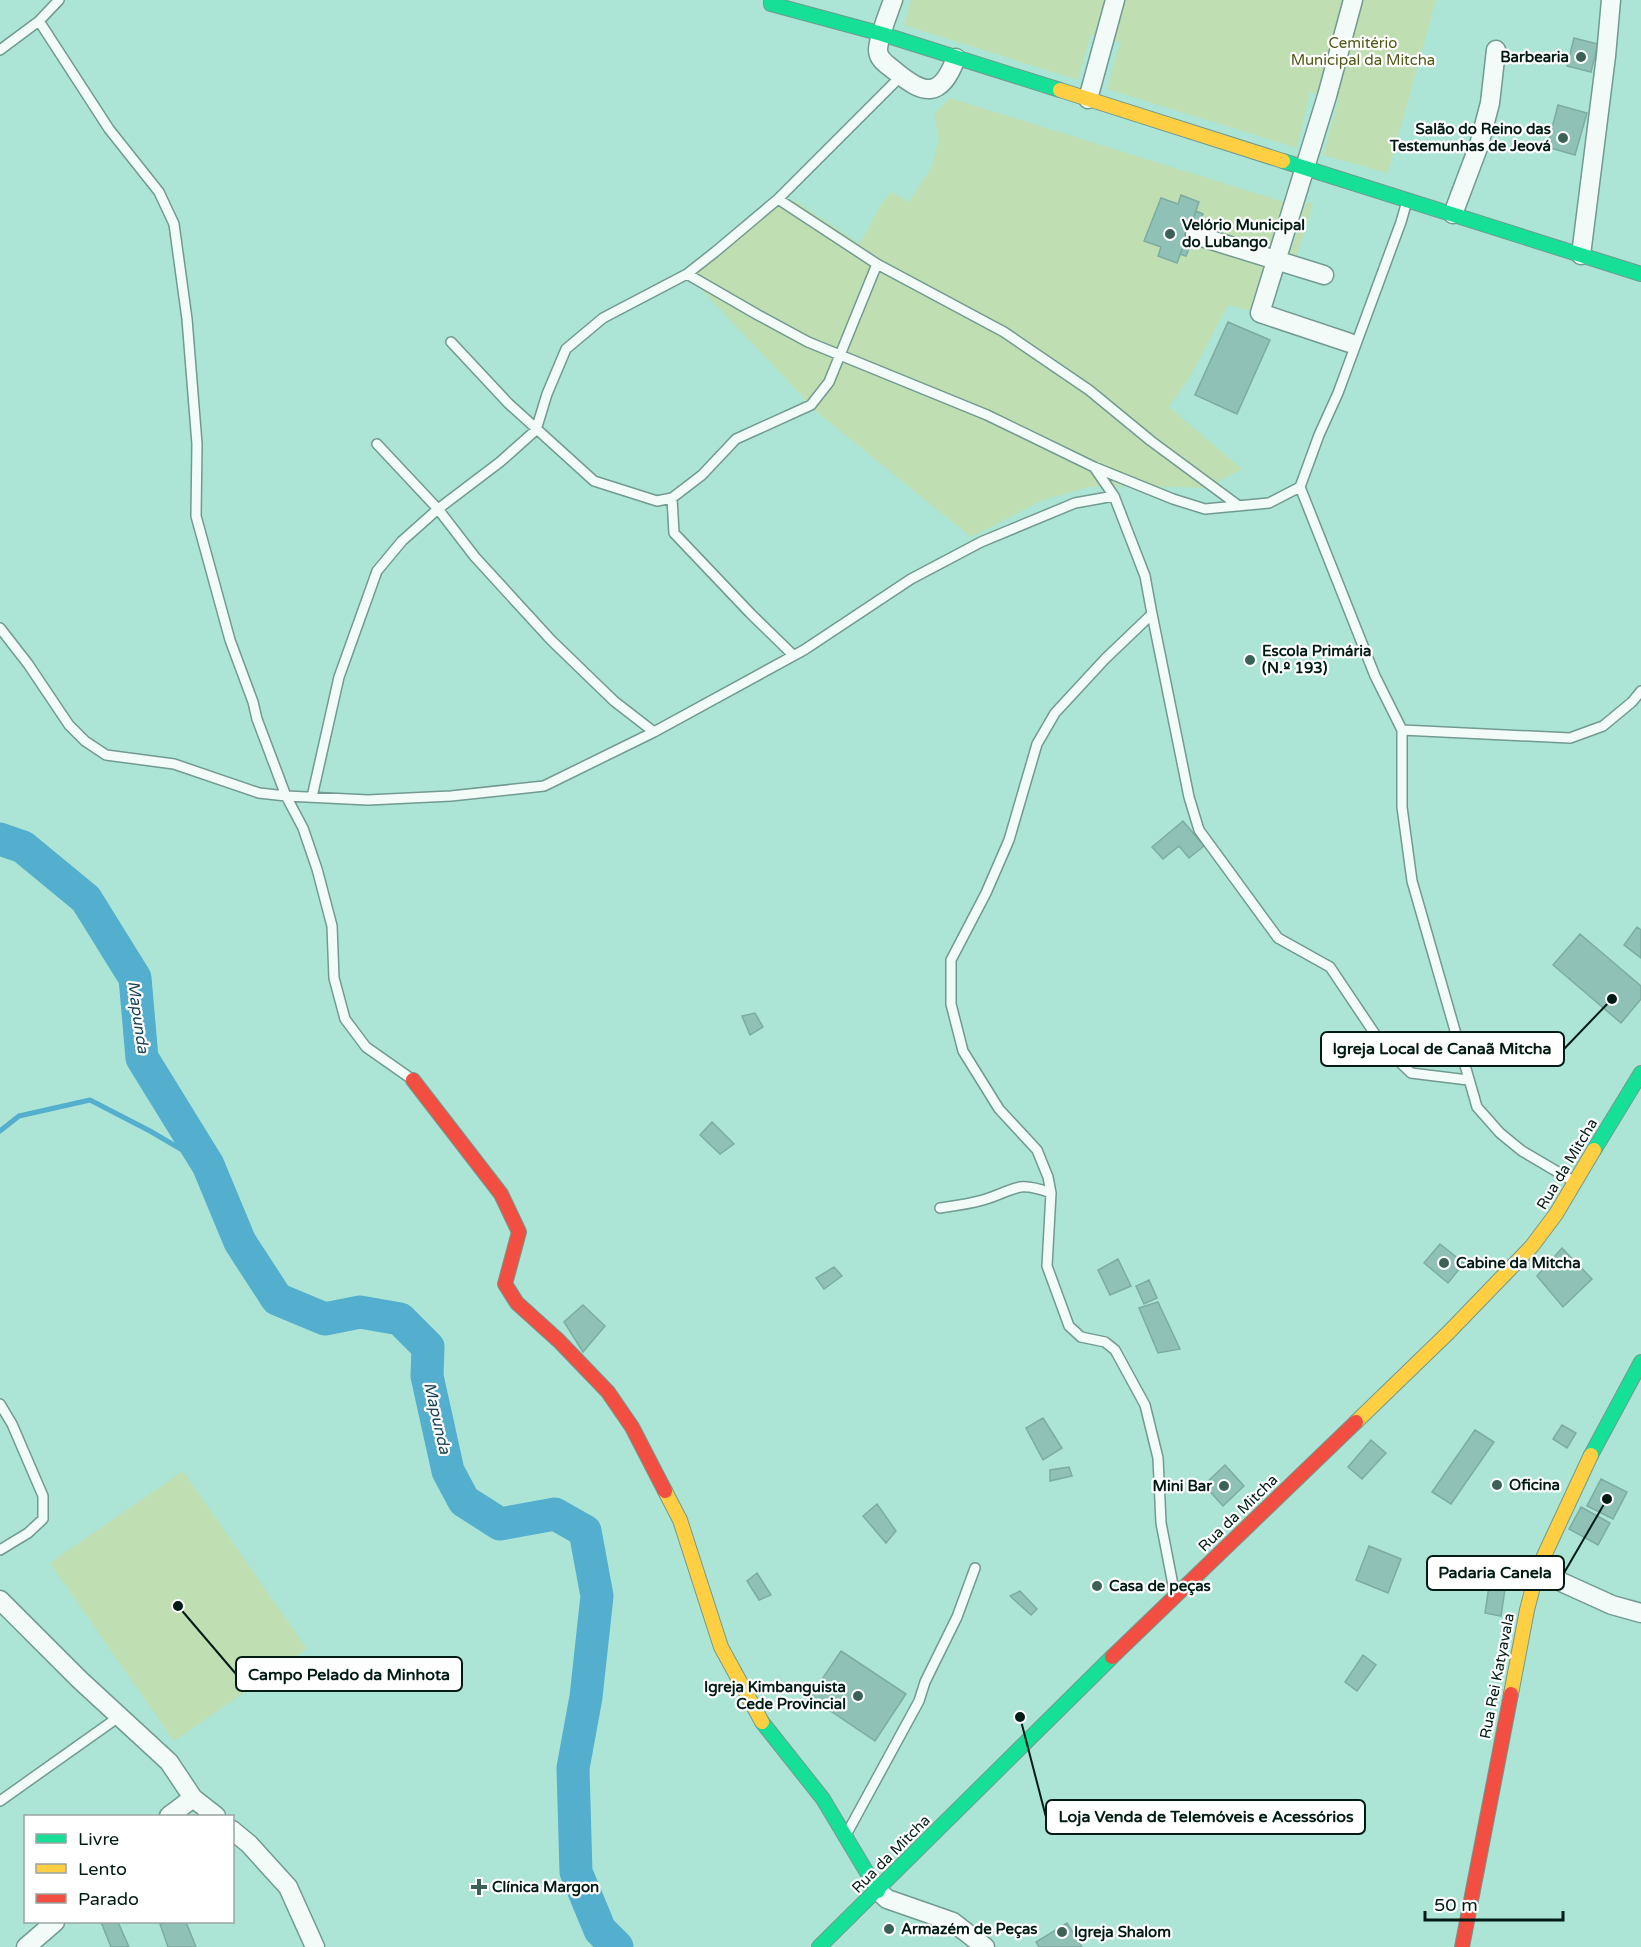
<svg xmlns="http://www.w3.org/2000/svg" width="1641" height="1947" viewBox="0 0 1641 1947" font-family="'Varela Round',sans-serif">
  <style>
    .green { fill: #bfdeb1 }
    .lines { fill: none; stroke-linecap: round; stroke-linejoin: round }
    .stream { stroke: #54aece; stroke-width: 5 }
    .river { stroke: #54aece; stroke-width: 33 }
    .building { fill: #8fc1b6; stroke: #7daca1; stroke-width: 1.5 }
    .lane-casing { stroke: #719a90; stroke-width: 12 }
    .street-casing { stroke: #719a90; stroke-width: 21 }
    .fast-casing { stroke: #719a90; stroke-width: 16 }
    .slow-casing { stroke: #719a90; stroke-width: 16 }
    .jam-casing { stroke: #719a90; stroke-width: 16 }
    .lane { stroke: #f3fbf9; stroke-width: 9 }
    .street { stroke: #f3fbf9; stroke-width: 18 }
    .fast { stroke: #16e098; stroke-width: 14 }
    .slow { stroke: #ffcf43; stroke-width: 14 }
    .jam { stroke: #f24e42; stroke-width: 14 }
    .poi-dot { fill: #3c6258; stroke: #fff; stroke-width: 2 }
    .labels { text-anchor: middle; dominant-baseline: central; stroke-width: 4.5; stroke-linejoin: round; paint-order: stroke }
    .park-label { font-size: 15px; fill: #505712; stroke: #fff }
    .poi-label { font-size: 15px; font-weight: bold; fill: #001b14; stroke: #fff; text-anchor: start }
    .street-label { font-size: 15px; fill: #001b14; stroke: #fff }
    .water-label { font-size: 16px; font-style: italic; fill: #1a4359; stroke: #fff }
    .leader { fill: none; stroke: #001b14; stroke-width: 2 }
    .callout-dot { fill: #001b14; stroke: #fff; stroke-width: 2 }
    .callout { fill: #fff; stroke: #001b14; stroke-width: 2 }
    .callout-label { font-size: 16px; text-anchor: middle; font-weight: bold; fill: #001b14 }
  </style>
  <rect width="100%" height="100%" fill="#ace5d6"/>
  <path class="green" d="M911,0H1436L1388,173L1323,155L1339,99L1310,92L1297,148L1107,89L1120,42L1091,34L1078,80L904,25Z
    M950,98L1287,203L1253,311L1228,305L1190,377L1169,407L1242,469L1207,488L1140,486L1089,487L1043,500L971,537L817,412L687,274L778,199L790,206L794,200L860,244L882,203L892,192L909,202L931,168L939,140L934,114Z
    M1306,202L1313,204L1296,259L1289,257Z
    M183,1471L307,1649L174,1741L50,1563Z"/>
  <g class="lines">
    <path class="stream" d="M0,1131L19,1116L90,1100L150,1131L208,1165"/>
    <path class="river" d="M0,839L23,847L86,899L135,978L142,1058L208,1165L240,1242L277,1299L325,1319L360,1312L400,1319L428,1347L427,1376L448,1471L464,1501L500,1524L555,1514L585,1531L597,1596L586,1697L573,1768L576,1872L600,1930L617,1947"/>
  </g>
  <path class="building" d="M1574,38L1598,44L1591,72L1567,66Z
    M1558,105L1587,113L1575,155L1547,147Z
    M1181,195L1199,202L1191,225L1196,226L1189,243L1185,242L1177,263L1158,256L1161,247L1144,241L1161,198L1178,204Z
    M1196,211L1203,214L1186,256L1180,254L1185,242L1189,243L1196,226L1191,225Z
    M1228,322L1270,340L1237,414L1195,395Z
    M1183,821L1204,846L1189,858L1179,846L1163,859L1152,847Z
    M1637,927L1641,930V958L1624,945Z
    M1580,934L1641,986V999L1621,1023L1553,965Z
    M755,1013L763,1027L750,1035L742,1016Z
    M712,1122L734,1144L720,1154L700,1135Z
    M1440,1244L1464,1263L1448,1283L1424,1263Z
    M1562,1248L1592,1279L1563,1307L1537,1276Z
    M1118,1259L1131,1286L1110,1295L1098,1270Z
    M834,1267L842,1276L824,1289L816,1278Z
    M1149,1280L1157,1298L1144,1304L1136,1286Z
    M1158,1302L1180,1349L1158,1353L1139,1308Z
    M583,1305L605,1326L583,1352L564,1322Z
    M1043,1418L1062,1448L1043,1460L1026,1428Z
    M1562,1425L1576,1433L1567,1448L1553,1439Z
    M1475,1430L1494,1442L1451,1504L1432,1492Z
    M1371,1440L1386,1453L1362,1479L1348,1467Z
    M1225,1465L1244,1486L1223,1506L1204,1485Z
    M1069,1467L1072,1476L1050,1481V1470Z
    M1601,1479L1627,1492L1613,1519L1587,1506Z
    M877,1504L896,1531L886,1543L863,1516Z
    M1581,1507L1610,1523L1598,1545L1569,1529Z
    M1369,1546L1401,1559L1388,1593L1356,1580Z
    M757,1573L771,1595L759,1600L747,1581Z
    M1491,1573L1507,1576L1501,1616L1485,1613Z
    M1020,1591L1037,1609L1031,1615L1010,1596Z
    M841,1651L906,1694L875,1741L810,1697Z
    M1363,1655L1376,1665L1357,1691L1345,1682Z
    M101,1922H118L129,1947H111Z
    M167,1922H186L196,1947H168L160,1924Z
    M1067,1923L1082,1947H1039L1036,1942Z"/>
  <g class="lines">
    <defs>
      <path id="lane" d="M39,21L109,129L159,192L174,224L187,319L197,444L196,516L230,640L253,702L257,719L286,796L303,828L317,869L332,926L334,978L345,1019L366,1047L413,1080
        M0,50L39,21L59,0
        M778,199L877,264L1004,332L1089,390L1151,441L1239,506
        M1407,201L1401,222L1338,393L1319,435L1300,487L1375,676L1402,730V807L1412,881L1477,1107L1500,1133L1522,1151L1573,1181
        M687,274L758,315L808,342L987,415L1094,467L1173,499L1205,509L1269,503L1300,487
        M451,342L508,403L594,481L657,501L672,498L702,475L736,439L811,405L829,382L877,264
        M377,444L438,509L475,557L551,640L614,701L654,732
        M1094,467L1114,496L1145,576L1152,614L1105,659L1055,713L1037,744L1009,840L986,893L951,960V1004L963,1051L999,1109L1037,1150L1048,1177L1051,1193L1047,1266L1069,1326L1081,1337L1105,1342L1115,1350L1145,1405L1158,1458L1161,1523L1174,1590
        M672,498L674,533L751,614L793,655
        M1152,614L1189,797L1199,830L1278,938L1330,967L1383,1046L1411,1073L1468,1080
        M0,628L28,664L69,725L85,741L106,755L174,764L259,793L286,796L368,800L451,796L544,786L654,732L804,650L911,579L981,542L1075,503L1114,496
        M1402,730L1570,738L1603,726L1632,702L1641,691
        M312,797L339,677L377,571L402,541L438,509L500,462L536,430L547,394L566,349L603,318L687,274L715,252L778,199L901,76
        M940,1208C954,1206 969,1204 983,1200C1016,1190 1015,1180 1051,1193
        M0,1404L12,1424L43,1496V1519L28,1533L0,1550
        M0,1801L120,1716
        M846,1835L919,1701L925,1682L957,1617L975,1568"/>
      <path id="street" d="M893,0C889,12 878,38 878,50C878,60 888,65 895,71C925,96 941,98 956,58
        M1088,99L1115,0
        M1453,214L1479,145L1490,103L1496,50
        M1195,235L1324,275
        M1581,255L1606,56L1611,0
        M1350,343L1260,313L1327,96L1353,0
        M1537,1571L1612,1605L1641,1613
        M0,1600L80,1680L169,1762L193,1798L216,1816
        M169,1816L193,1798
        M232,1830L249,1844L288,1887L315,1947
        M878,1891L887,1899L953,1922L985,1947
        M26,1947L55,1922"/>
      <path id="fast" d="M771,0V4L882,34L1060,90
        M1283,161L1641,274
        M1594,1150L1641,1073
        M1591,1455L1641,1362
        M762,1722L823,1799L878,1891
        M819,1947L1112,1657"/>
      <path id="slow" d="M1060,90L1283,161
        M1356,1422L1449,1332L1532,1246L1556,1214L1594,1150
        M665,1491L680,1520L721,1647L762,1722
        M1511,1694L1527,1610L1537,1571L1591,1455"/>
      <path id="jam" d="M413,1080L501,1194L519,1232L505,1284L517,1303L559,1341L608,1392L632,1427L665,1491
        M1112,1657L1356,1422
        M1462,1947L1511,1694"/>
    </defs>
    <use href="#lane" class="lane-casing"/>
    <use href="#street" class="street-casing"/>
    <use href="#fast" class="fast-casing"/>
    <use href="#slow" class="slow-casing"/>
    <use href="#jam" class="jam-casing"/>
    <use href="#lane" class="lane"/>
    <use href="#street" class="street"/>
    <use href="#fast" class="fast"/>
    <use href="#slow" class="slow"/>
    <use href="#jam" class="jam"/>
  </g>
  <g class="poi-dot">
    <circle cx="1581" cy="57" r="6"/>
    <circle cx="1563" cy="138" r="6"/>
    <circle cx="1170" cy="234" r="6"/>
    <circle cx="1250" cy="660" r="6"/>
    <circle cx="1444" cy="1263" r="6"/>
    <circle cx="1497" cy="1485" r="6"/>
    <circle cx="1224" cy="1486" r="6"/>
    <circle cx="1097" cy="1586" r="6"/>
    <circle cx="858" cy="1696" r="6"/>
    <path d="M476 1878h6v6h6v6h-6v6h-6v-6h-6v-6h6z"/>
    <circle cx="889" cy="1929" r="6"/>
    <circle cx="1062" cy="1932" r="6"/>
  </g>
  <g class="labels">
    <g class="park-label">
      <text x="1363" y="43">Cemitério<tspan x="1363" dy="17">Municipal da Mitcha</tspan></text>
    </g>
    <g class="poi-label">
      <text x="1569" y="57" text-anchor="end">Barbearia</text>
      <text x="1551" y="129" text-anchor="end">Salão do Reino das<tspan x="1551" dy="17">Testemunhas de Jeová</tspan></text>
      <text x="1182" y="225">Velório Municipal<tspan x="1182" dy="17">do Lubango</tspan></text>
      <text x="1262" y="651">Escola Primária<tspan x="1262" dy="17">(N.º 193)</tspan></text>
      <text x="1456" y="1263">Cabine da Mitcha</text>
      <text x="1509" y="1485">Oficina</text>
      <text x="1212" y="1486" text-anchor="end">Mini Bar</text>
      <text x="1109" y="1586">Casa de peças</text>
      <text x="846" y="1687" text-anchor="end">Igreja Kimbanguista<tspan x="846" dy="17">Cede Provincial</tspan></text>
      <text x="492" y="1887">Clínica Margon</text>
      <text x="901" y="1929">Armazém de Peças</text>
      <text x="1074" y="1932">Igreja Shalom</text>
    </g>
    <g class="street-label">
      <text transform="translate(1567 1164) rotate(-59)">Rua da Mitcha</text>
      <text transform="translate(1238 1513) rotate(-44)">Rua da Mitcha</text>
      <text transform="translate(1497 1676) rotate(-79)">Rua Rei Katyavala</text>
      <text transform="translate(891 1854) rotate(-45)">Rua da Mitcha</text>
    </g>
    <g class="water-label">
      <text transform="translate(138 1017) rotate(82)">Mapunda</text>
      <text transform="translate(437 1418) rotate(77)">Mapunda</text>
    </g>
  </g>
  <path class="leader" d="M1612 999L1564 1049M1607 1499L1564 1573M178 1606L236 1674M1020 1717L1046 1817"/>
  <g class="callout-dot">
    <circle cx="1612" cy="999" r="6"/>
    <circle cx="1607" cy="1499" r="6"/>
    <circle cx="178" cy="1606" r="6"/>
    <circle cx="1020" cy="1717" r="6"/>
  </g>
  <g class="callout">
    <rect x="1321" y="1032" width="243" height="34" rx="6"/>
    <rect x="1427" y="1556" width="137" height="34" rx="6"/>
    <rect x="236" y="1657" width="226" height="34" rx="6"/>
    <rect x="1046" y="1800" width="319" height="34" rx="6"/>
  </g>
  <g class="callout-label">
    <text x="1442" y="1054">Igreja Local de Canaã Mitcha</text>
    <text x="1495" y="1578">Padaria Canela</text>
    <text x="349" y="1680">Campo Pelado da Minhota</text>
    <text x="1206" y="1822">Loja Venda de Telemóveis e Acessórios</text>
  </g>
  <rect x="24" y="1815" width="210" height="108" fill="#ffffff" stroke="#99a4a1" stroke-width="1.5"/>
  <rect x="36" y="1834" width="30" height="9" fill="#16e098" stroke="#99a4a1" stroke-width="1.5"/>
  <text x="78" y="1845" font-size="18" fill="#001b14">Livre</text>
  <rect x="36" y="1864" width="30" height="9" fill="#ffcf43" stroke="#99a4a1" stroke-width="1.5"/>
  <text x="78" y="1875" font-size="18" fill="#001b14">Lento</text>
  <rect x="36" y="1894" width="30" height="9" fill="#f24e42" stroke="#99a4a1" stroke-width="1.5"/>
  <text x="78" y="1905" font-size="18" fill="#001b14">Parado</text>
  <path d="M1425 1911v9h138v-9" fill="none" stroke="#001b14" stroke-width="3"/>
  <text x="1434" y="1911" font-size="18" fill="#001b14" stroke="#ffffff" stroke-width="4.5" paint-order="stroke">50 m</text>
</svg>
